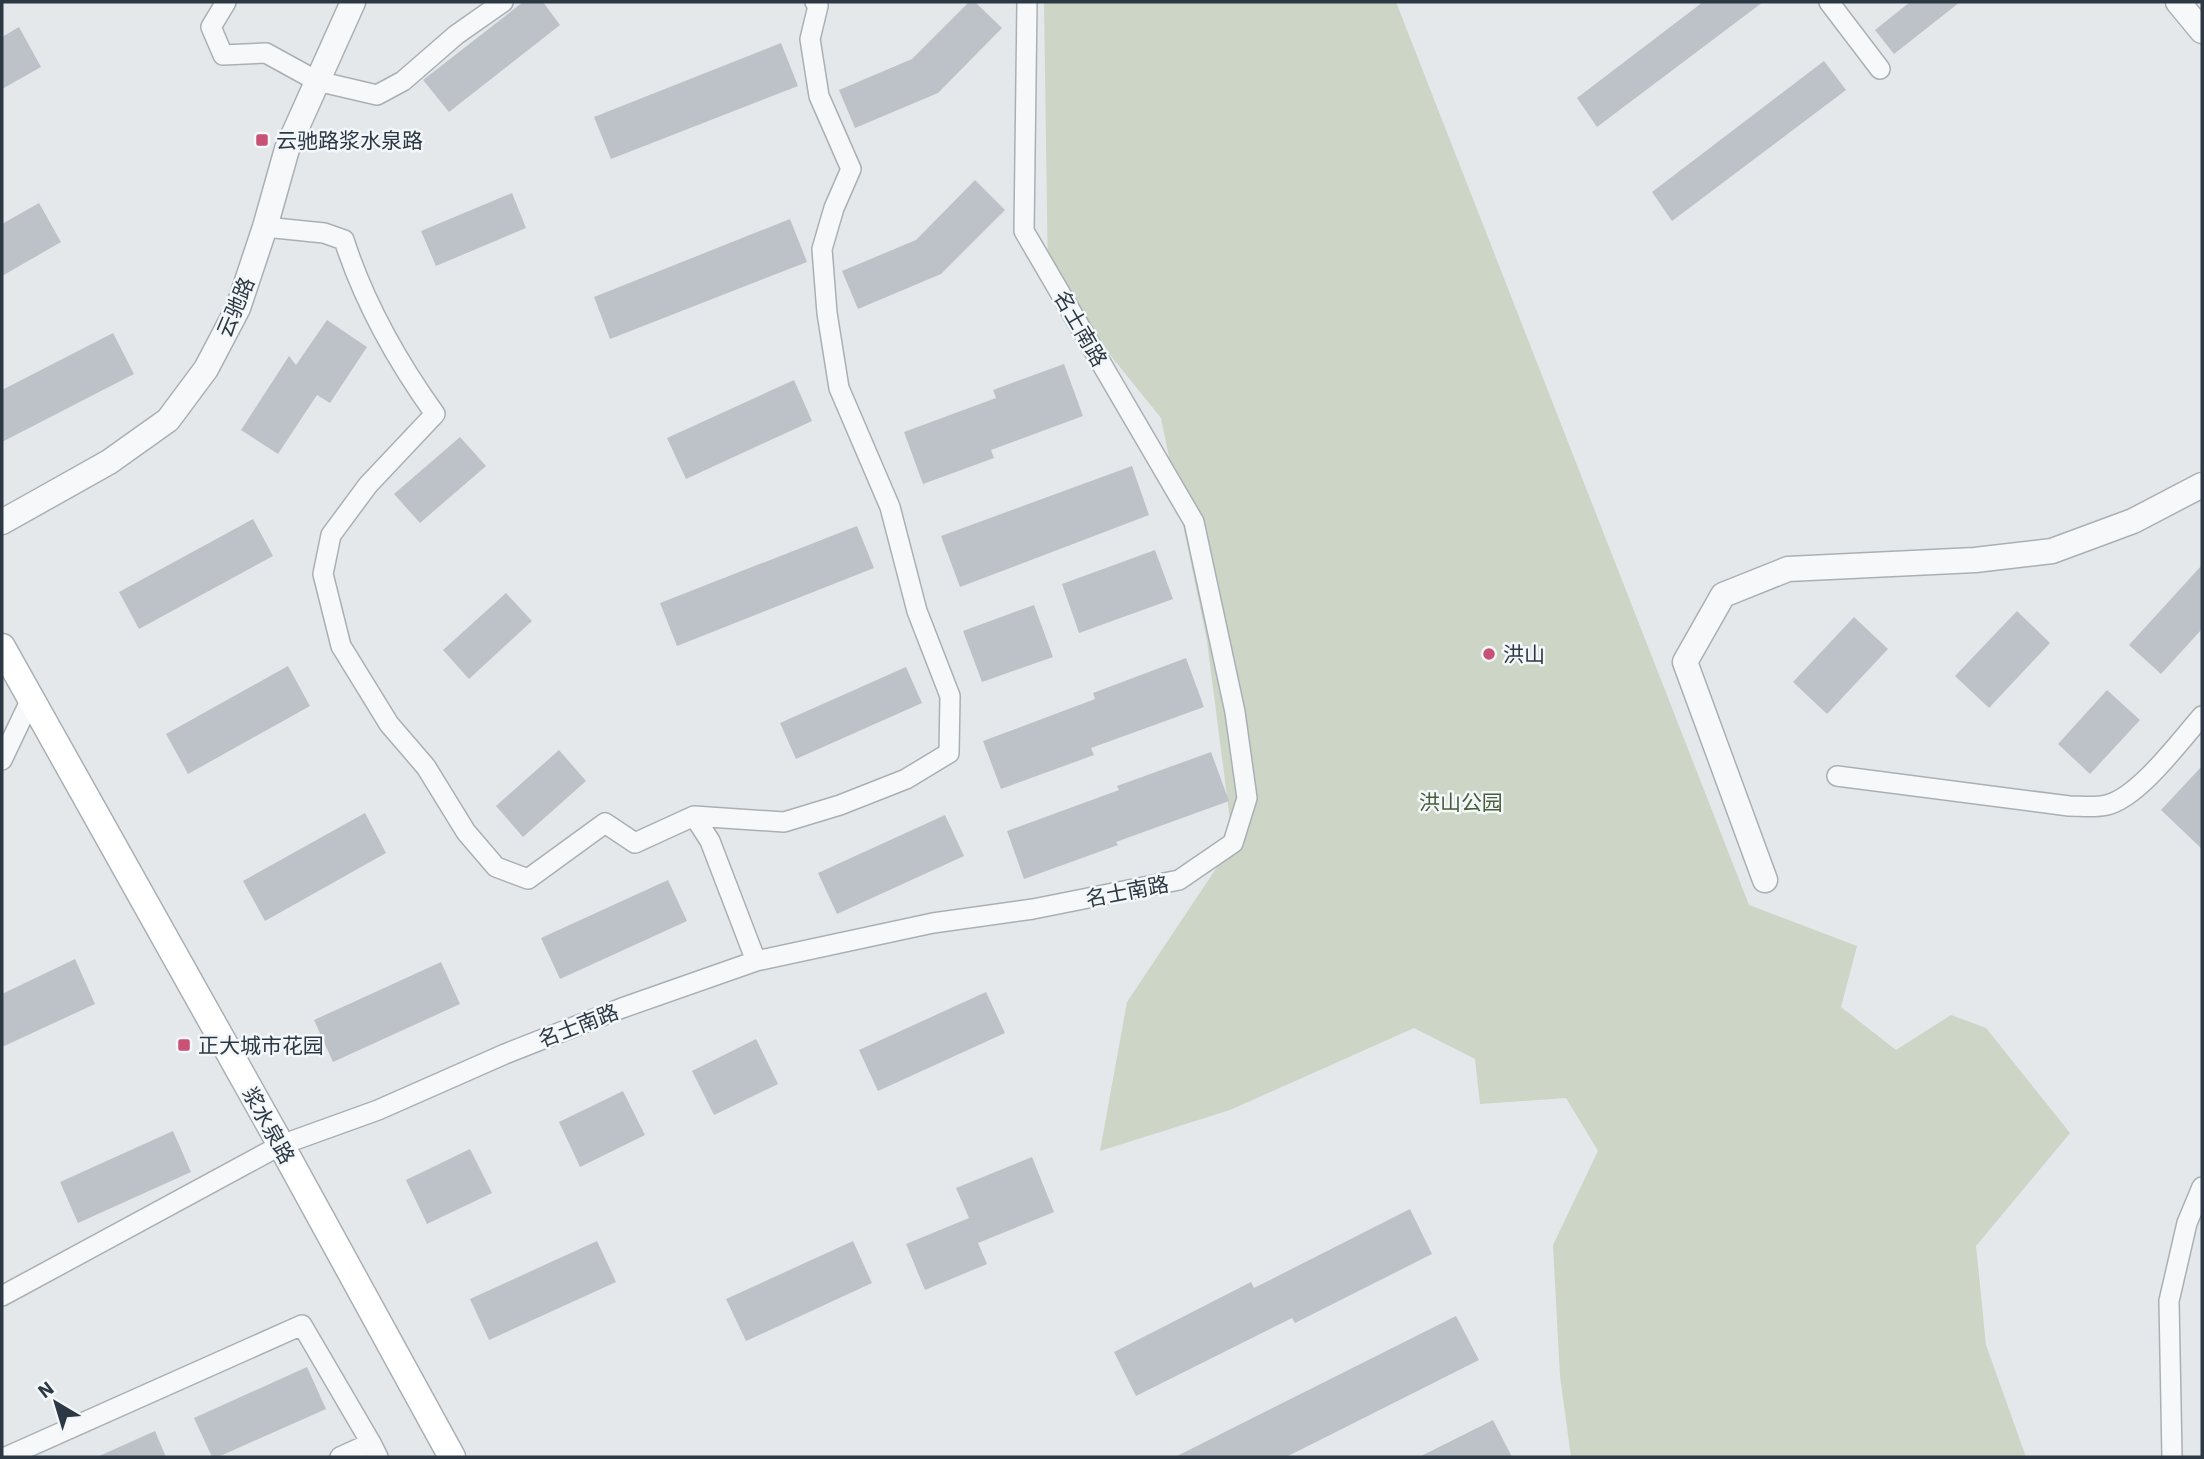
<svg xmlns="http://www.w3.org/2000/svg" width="2204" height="1459" viewBox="0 0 2204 1459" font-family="'IBM Plex Sans','Noto Sans SC',sans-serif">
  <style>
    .green { fill: #ccd5c6 }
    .building { fill: #bcc2c8 }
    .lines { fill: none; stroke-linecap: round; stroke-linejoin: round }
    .minor-casing { stroke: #a9b0b5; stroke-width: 22 }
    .tertiary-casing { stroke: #a9b0b5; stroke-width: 27 }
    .secondary-casing { stroke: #a9b0b5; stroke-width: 29 }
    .minor { stroke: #f7f8fa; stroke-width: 19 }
    .tertiary { stroke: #f7f8fa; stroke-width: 24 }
    .secondary { stroke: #fff; stroke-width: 26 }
    .poi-dot { fill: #c85176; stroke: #f4f7f9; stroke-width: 2.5 }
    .labels { text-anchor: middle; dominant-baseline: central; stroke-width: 5; stroke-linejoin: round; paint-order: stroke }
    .poi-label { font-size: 21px; fill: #2c3843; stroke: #f4f7f9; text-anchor: start }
    .street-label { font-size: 21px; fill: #2c3843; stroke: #f4f7f9 }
    .park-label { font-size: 21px; fill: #475e3a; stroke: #f4f7f9 }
  </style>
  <rect width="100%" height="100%" fill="#e4e8eb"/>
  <path class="green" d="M1044,2H1396L1749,905L1857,946L1841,1007L1896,1050L1951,1015L1986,1028L2070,1133L1976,1246L1986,1345L2026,1457H1571L1560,1376L1553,1245L1598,1151L1566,1098L1480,1104L1475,1059L1414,1028L1230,1110L1100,1151L1127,1002L1233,843L1207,641L1161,418L1048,278Z"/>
  <path class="building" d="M523,2H543L560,25L449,112L423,80Z
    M969,2H975L1002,28L938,93L855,128L839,90L912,59Z
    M1703,2H1763L1597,127L1577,98Z
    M1910,2H1960L1894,54L1875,30Z
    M19,27L41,67L2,89V37Z
    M781,43L798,86L611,159L594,117Z
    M1824,61L1846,90L1672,221L1652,192Z
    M975,180L1005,210L941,274L858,309L842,271L916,240Z
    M512,193L526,228L436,266L421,231Z
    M39,203L61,242L2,276V224Z
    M790,219L807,262L610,339L594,297Z
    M327,320L367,347L330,403L317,395L278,454L241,430L289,356L296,365Z
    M113,333L134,374L2,442V390Z
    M1064,364L1083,416L991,450L994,458L923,484L904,432L996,398L993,390Z
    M794,380L812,421L686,479L667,438Z
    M460,437L486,466L420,523L394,494Z
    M1132,466L1149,515L960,587L941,536Z
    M253,519L273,556L139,629L119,592Z
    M857,526L874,568L677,646L660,603Z
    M1155,550L1173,599L1079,633L1062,584Z
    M2202,565V629L2161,674L2129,645Z
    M506,593L532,621L469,679L443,650Z
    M1034,605L1053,657L982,682L963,631Z
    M2017,611L2050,643L1989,708L1955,676Z
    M1854,617L1888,649L1827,714L1793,682Z
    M1186,658L1204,707L1091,748L1094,755L1001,789L983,741L1095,699L1093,693Z
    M288,666L310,706L188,774L166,734Z
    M906,667L922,703L796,759L780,723Z
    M2107,690L2140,720L2090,774L2058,744Z
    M559,750L586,781L523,837L496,806Z
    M1211,752L1229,801L1116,842L1118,845L1024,879L1007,831L1119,790L1117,786Z
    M2202,766V849L2161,810Z
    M365,813L386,853L265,921L243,881Z
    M945,815L964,856L837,914L818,873Z
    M668,880L687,921L560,979L541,938Z
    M75,959L95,1004L2,1047V994Z
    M441,962L460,1004L333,1062L314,1020Z
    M986,992L1005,1033L878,1091L859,1050Z
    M756,1039L778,1084L714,1115L692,1071Z
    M623,1091L645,1135L580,1167L559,1122Z
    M173,1131L191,1172L78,1223L60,1182Z
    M470,1149L492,1193L427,1224L406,1180Z
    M1032,1157L1054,1212L978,1243L987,1264L925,1290L906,1244L969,1218L956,1188Z
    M1410,1209L1432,1254L1295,1323L1292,1318L1136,1396L1114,1352L1251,1282L1254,1288Z
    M597,1241L616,1282L489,1340L470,1299Z
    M853,1241L872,1283L746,1341L726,1299Z
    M1456,1316L1479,1360L1328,1436L1286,1457H1175Z
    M307,1367L326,1409L218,1457H212L194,1418Z
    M1493,1420L1512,1457H1419Z
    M155,1431L166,1457H97Z"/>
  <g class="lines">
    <defs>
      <path id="minor" d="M226,2L211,27L223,55L266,53L317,81L377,95L403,81L456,35L503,2
        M1829,2L1880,69
        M265,227L324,233L344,240C364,302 397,361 435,414L368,485L331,535L323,574L341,646L389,724L426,767L466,832L496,867L528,879L605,823L635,843L694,816L710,841L756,961
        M2,760L31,699
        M1837,776L2069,806C2081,806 2095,808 2107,805C2139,797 2180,741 2202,716
        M694,816L784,822L840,805L906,779L949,753L950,696L917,611L890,507L839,388L827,313L822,249L834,208L851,169L819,96L810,39L818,6L815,2
        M2,1296L281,1145L378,1110L505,1054L622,1008L756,961L933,923L1033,909L1179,880L1233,843L1247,798L1235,712L1194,522L1024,231L1027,2
        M6,1457L302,1325L371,1443
        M340,1457L371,1443L378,1457
        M2172,1457L2169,1301L2187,1223L2202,1187"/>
      <path id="tertiary" d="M2178,2L2202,31
        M2,522L109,462L168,420L206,369L238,308L265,227L287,149L353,2
        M1765,880L1685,662L1723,595L1788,569L1975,560L2052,551L2133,521L2202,485"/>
      <path id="secondary" d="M2,647L281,1145L452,1457"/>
    </defs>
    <use href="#minor" class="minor-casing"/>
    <use href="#tertiary" class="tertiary-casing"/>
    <use href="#secondary" class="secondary-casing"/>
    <use href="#minor" class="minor"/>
    <use href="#tertiary" class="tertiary"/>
    <use href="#secondary" class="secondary"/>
  </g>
  <g class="poi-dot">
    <rect x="255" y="133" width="14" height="14" rx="3.5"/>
    <circle cx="1489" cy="654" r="7"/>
    <rect x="177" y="1038" width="14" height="14" rx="3.5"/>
  </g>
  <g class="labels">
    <g class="poi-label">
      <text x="276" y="140">云驰路浆水泉路</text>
      <text x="1503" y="654">洪山</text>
      <text x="198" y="1045">正大城市花园</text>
    </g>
    <g class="street-label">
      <text transform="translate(235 307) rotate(-67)">云驰路</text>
      <text transform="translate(1081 328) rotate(60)">名士南路</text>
      <text transform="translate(1127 891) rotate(-11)">名士南路</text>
      <text transform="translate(578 1025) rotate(-21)">名士南路</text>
      <text transform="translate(269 1125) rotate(61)">浆水泉路</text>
    </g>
    <g class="park-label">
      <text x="1461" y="802">洪山公园</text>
    </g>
  </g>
  <rect width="2204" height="1459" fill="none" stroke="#2c3843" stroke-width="7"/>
  <g transform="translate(56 1403) rotate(322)" stroke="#f4f7f9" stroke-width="5" paint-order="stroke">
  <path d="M0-5L12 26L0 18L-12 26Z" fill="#2c3843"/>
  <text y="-10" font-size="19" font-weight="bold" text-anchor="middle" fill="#2c3843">N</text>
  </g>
</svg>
